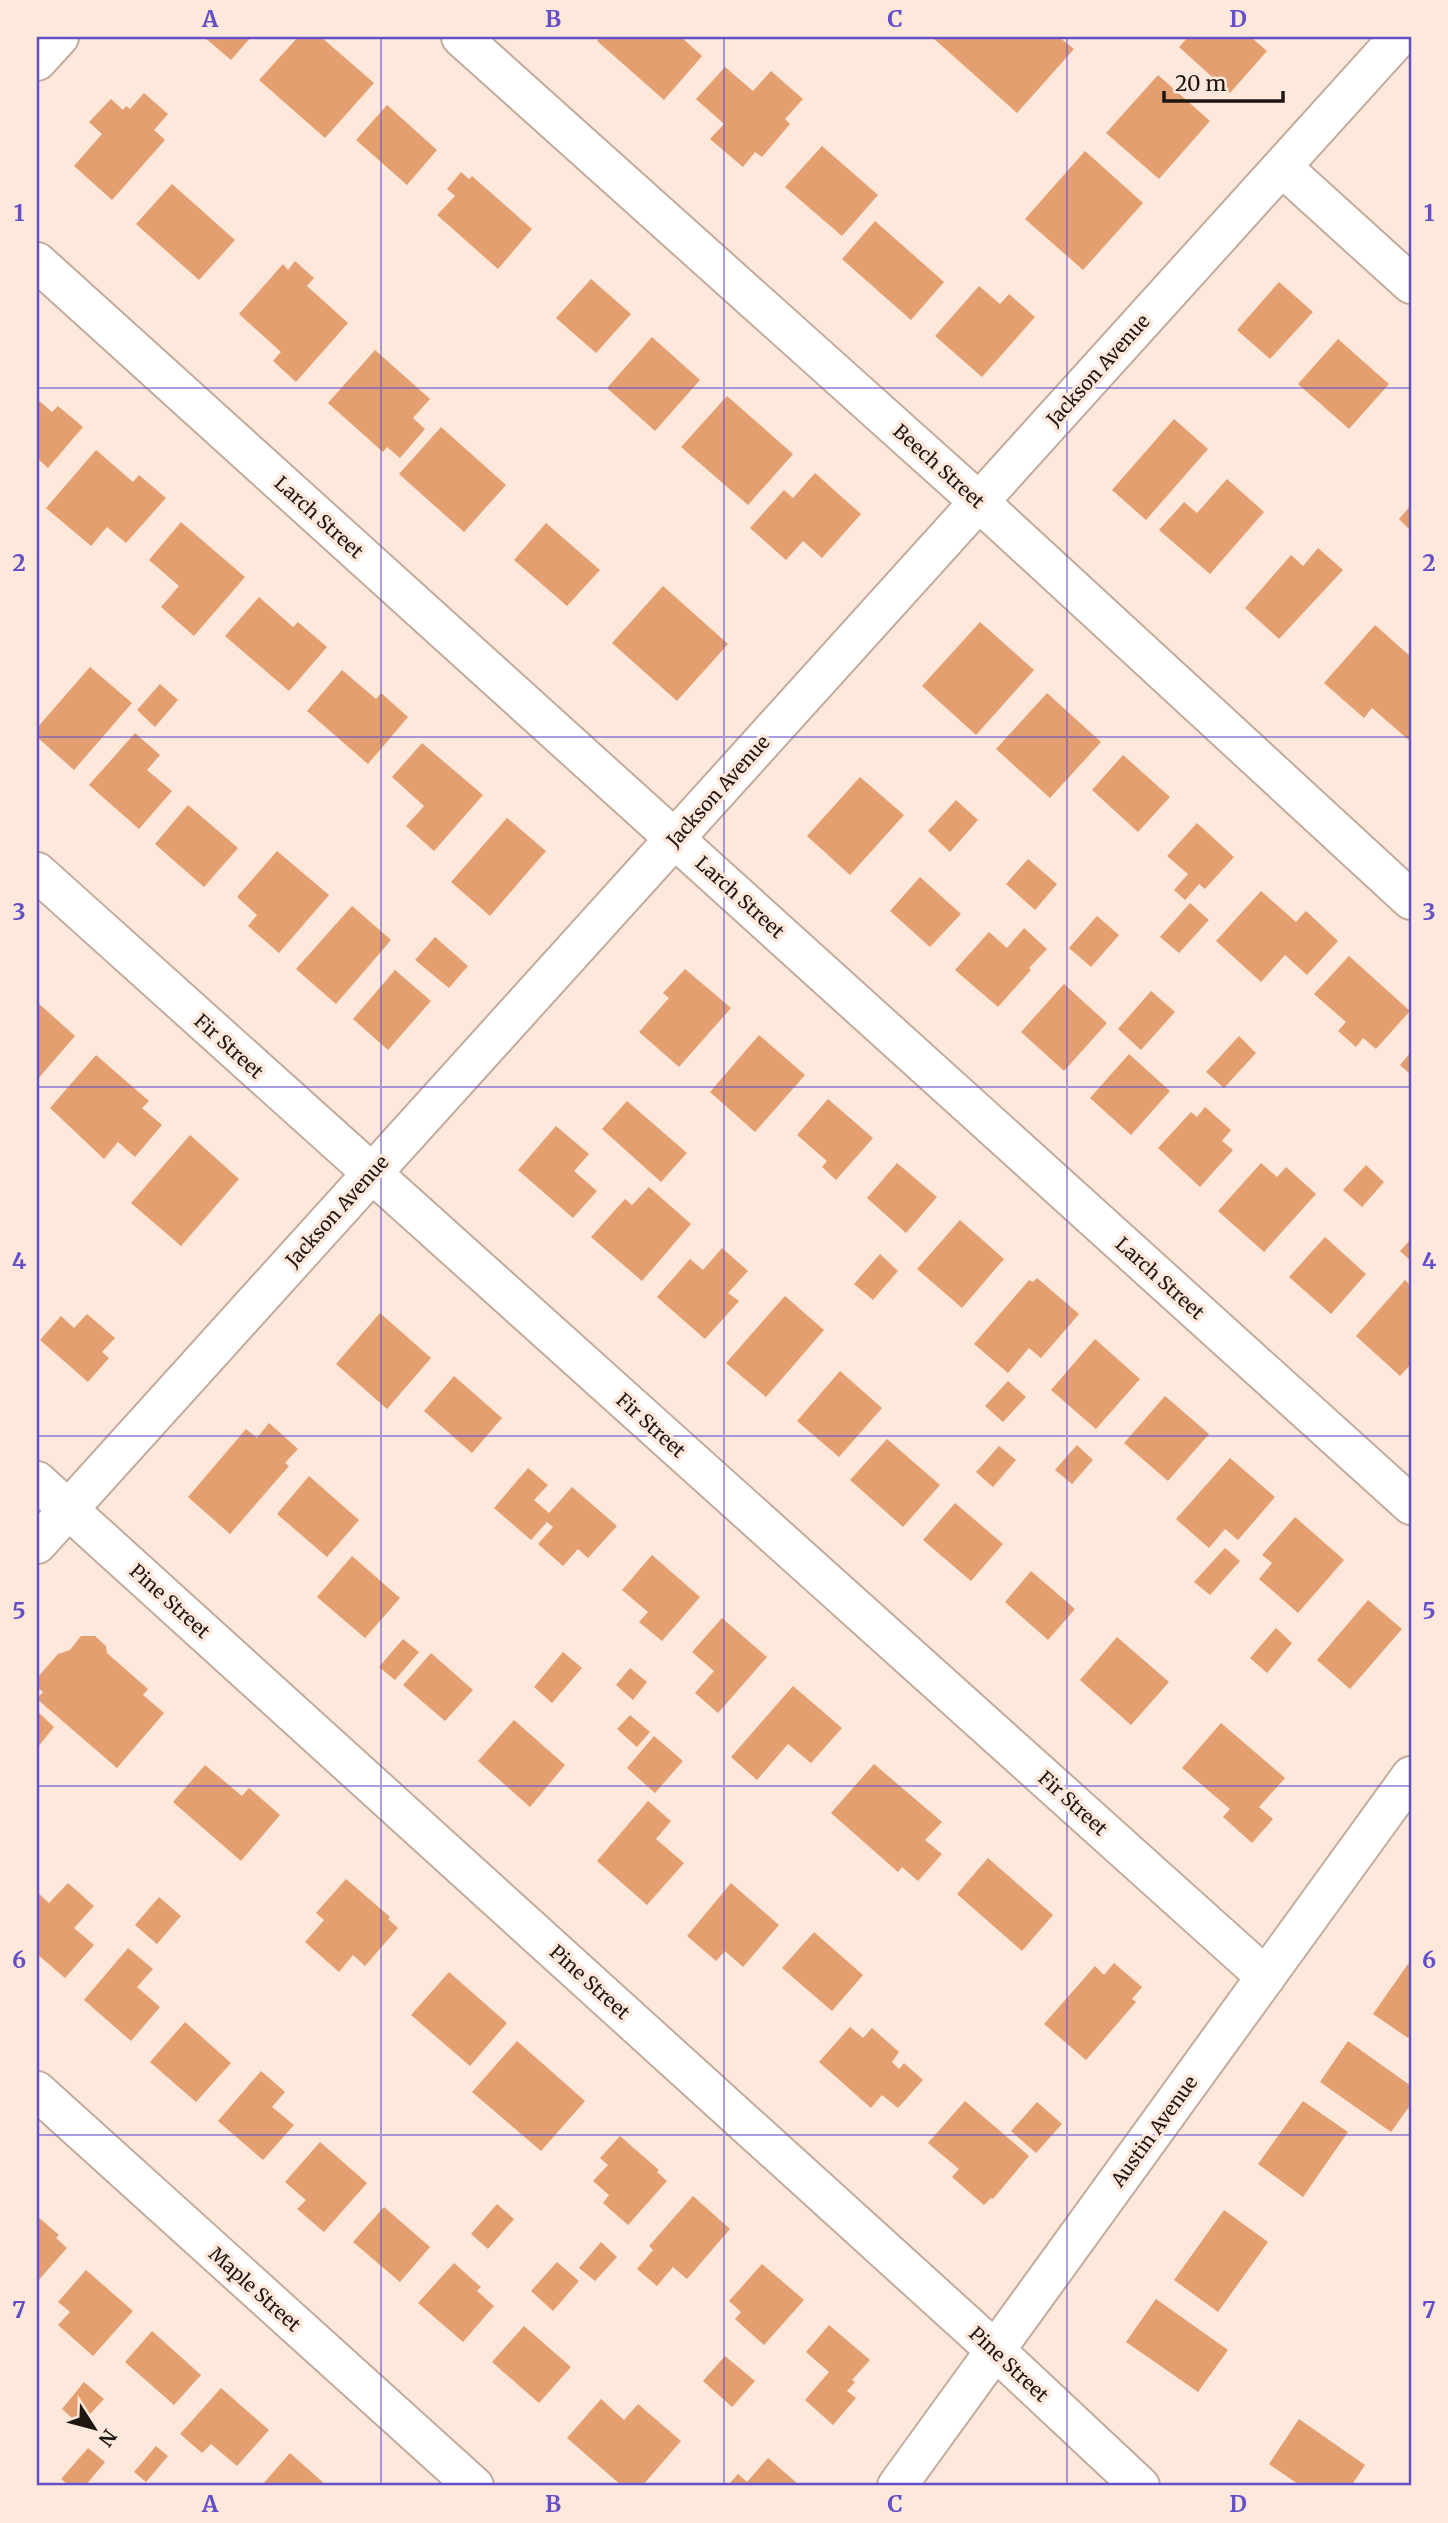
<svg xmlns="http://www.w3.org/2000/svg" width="1448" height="2523" viewBox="0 0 1448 2523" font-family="Merriweather,serif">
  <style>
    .building { fill: #e49f70 }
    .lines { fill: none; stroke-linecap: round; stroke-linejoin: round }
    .minor-casing { stroke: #c3ab9c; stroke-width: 42 }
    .minor { stroke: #fff; stroke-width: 38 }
    .grid { fill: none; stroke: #634fc8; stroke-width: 2; stroke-opacity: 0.55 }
    .labels { text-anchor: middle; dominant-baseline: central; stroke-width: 7; stroke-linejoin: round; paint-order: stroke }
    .street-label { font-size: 19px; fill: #1e1610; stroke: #fde8db }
    .neatline { fill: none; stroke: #634fc8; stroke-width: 2.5 }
    .grid-label { font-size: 23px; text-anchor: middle; font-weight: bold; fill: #634fc8 }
  </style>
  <rect width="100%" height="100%" fill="#fde8db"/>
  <path class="building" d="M204,37H251L231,60Z
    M298,37H321L374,83L325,138L259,80Z
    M600,37H681L702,56L664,100L597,41Z
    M932,37H1059L1074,49L1017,113Z
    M1188,37H1254L1253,39L1267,51L1230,93L1179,47Z
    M725,67L753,91L771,71L803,99L785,119L790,124L762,157L755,152L743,167L710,139L724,124L696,99Z
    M1158,75L1210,121L1159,179L1106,133Z
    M144,93L168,114L154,130L165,140L112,200L74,166L102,134L89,122L111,99L123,110L126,106L130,109Z
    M387,105L437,150L407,185L356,140Z
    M822,146L878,195L842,236L785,187Z
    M1085,151L1143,203L1083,270L1025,219Z
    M461,172L469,179L472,176L532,229L498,269L437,215L455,196L447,189Z
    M172,184L235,240L199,280L136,224Z
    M875,221L944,282L911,320L842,259Z
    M295,261L314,278L307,286L348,323L296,382L273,361L281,352L239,314L283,264L288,270Z
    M591,279L631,314L596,353L556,318Z
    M1279,282L1313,312L1270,359L1237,330Z
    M979,286L1000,304L1009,294L1035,317L982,377L935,336Z
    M652,337L700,380L655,431L607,388Z
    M1338,339L1389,384L1349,429L1298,384Z
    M375,350L430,399L413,418L425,429L400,458L387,447L383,452L328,403Z
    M727,396L793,454L748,505L681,447Z
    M37,399L52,412L58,406L83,427L48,468L37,458Z
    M1174,419L1208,449L1146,520L1112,490Z
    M441,427L506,485L464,532L399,474Z
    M96,450L133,482L139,475L166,498L126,543L107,527L91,546L46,508Z
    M815,473L861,514L822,558L803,541L786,560L750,528L784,490L793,498Z
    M1227,479L1264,512L1210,574L1159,530L1184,502L1197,513Z
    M1411,505V531L1399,519Z
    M181,522L245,577L194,636L161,607L179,586L149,560Z
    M546,523L600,570L567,606L514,560Z
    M1318,548L1343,570L1279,639L1245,608L1291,555L1303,566Z
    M663,586L728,644L677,701L612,643Z
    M259,597L293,627L298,622L327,647L289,691L225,636Z
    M980,622L1034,670L976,735L922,686Z
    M1375,625L1411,657V742L1372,708L1364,718L1324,683Z
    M90,667L132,703L74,770L37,737V728Z
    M342,670L376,699L381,693L408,717L368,764L307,711Z
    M160,684L178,700L155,727L137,710Z
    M1047,693L1101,742L1050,798L996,749Z
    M135,733L160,755L147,770L172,791L139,829L89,785Z
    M422,743L483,795L434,851L406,826L424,806L392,777Z
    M1123,755L1170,797L1138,832L1092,790Z
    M860,777L904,815L850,875L807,836Z
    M956,800L978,820L950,852L928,831Z
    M188,805L238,848L204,887L155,844Z
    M507,818L546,851L490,916L451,882Z
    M1197,823L1234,857L1205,889L1199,884L1185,900L1174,890L1188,874L1167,856Z
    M277,851L329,895L279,953L248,926L257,915L237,897Z
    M1028,859L1057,884L1035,910L1006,884Z
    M920,877L961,914L930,947L890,911Z
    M1261,891L1296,922L1306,911L1338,941L1307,975L1285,955L1261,982L1216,941Z
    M1190,903L1209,920L1179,953L1160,937Z
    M352,906L391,940L336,1004L296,969Z
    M1097,916L1119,935L1091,967L1069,948Z
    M1024,928L1047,949L1029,968L1031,970L998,1007L955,970L989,932L1007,948Z
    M435,937L468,966L449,988L415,960Z
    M1349,956L1410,1011L1376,1049L1363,1038L1356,1047L1338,1031L1346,1022L1314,994Z
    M685,969L731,1008L679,1067L639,1032L669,998L663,993Z
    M395,970L431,1001L388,1050L353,1019Z
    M1064,984L1107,1023L1064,1071L1021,1032Z
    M1151,991L1175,1012L1141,1050L1118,1029Z
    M37,1002L75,1036L37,1080Z
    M759,1035L805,1075L755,1132L710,1092Z
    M1239,1036L1256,1053L1224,1088L1206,1072Z
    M1411,1052V1075L1400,1065Z
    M1129,1054L1170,1091L1131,1135L1090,1098Z
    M96,1055L149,1101L142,1108L162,1125L135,1157L118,1142L104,1159L50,1108Z
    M828,1099L873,1138L836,1180L822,1167L827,1161L797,1135Z
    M627,1101L687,1153L661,1182L602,1129Z
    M1205,1107L1231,1130L1222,1141L1233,1150L1200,1187L1158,1148L1191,1112L1197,1117Z
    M556,1126L589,1154L574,1171L597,1191L573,1218L518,1170Z
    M190,1135L239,1179L181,1246L131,1203Z
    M897,1163L937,1197L906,1233L867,1198Z
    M1261,1163L1277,1177L1286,1167L1316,1194L1264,1252L1218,1211Z
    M1366,1165L1384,1182L1362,1207L1343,1190Z
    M649,1187L691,1224L642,1281L591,1237L625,1199L632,1205Z
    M960,1220L1004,1259L962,1308L917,1269Z
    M1325,1237L1366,1274L1331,1314L1289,1277Z
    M1411,1239V1261L1400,1251Z
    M722,1248L748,1271L728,1293L739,1301L705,1339L657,1297L690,1259L703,1270Z
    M880,1254L898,1271L873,1300L854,1284Z
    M1037,1278L1079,1314L1041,1358L1029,1348L1008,1373L974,1344L1029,1280L1033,1282Z
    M1405,1280L1411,1286V1364L1400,1376L1356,1336Z
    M785,1296L824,1330L766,1397L726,1363Z
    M380,1313L431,1358L387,1409L336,1364Z
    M87,1314L115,1338L102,1352L109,1358L88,1382L40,1340L61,1316L74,1328Z
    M1095,1339L1140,1379L1096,1429L1051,1390Z
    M840,1371L882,1408L839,1457L797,1421Z
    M454,1376L502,1418L472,1453L424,1411Z
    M1008,1381L1026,1397L1003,1422L985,1406Z
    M1165,1396L1209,1434L1168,1481L1124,1443Z
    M269,1423L298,1449L285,1463L289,1466L230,1534L188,1497L246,1429L257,1438Z
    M887,1439L940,1485L903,1527L850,1480Z
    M1077,1445L1093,1460L1072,1484L1055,1470Z
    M999,1446L1016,1460L993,1487L976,1472Z
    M1230,1458L1275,1497L1238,1540L1225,1529L1209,1548L1176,1519Z
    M528,1468L548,1485L534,1500L549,1513L572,1487L617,1526L588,1558L578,1549L563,1566L538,1544L553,1527L547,1522L531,1540L494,1508Z
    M309,1476L359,1520L327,1557L277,1514Z
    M955,1503L1003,1544L971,1581L923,1540Z
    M1295,1517L1344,1560L1298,1613L1259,1579L1272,1563L1262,1555Z
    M1225,1548L1240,1561L1210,1595L1194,1582Z
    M652,1555L700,1597L662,1641L639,1622L648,1612L622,1590Z
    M352,1556L400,1598L365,1638L317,1597Z
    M1031,1571L1075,1609L1048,1640L1005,1602Z
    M1368,1600L1402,1629L1350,1689L1317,1660Z
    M722,1618L767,1657L718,1713L695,1693L714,1671L692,1652Z
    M1276,1628L1292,1643L1267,1673L1250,1658Z
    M81,1636H95L106,1646L107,1653L148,1689L143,1695L164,1713L117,1768L37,1699L43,1692L37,1687V1678L58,1654L70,1650Z
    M1117,1637L1169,1682L1131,1725L1080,1680Z
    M403,1639L419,1652L395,1680L379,1667Z
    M563,1652L582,1668L552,1703L534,1687Z
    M431,1653L473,1690L445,1721L403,1685Z
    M630,1668L647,1682L633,1700L616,1685Z
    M793,1686L842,1728L811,1763L788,1744L757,1780L731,1757Z
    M37,1711L54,1727L37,1748Z
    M630,1715L650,1732L637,1747L617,1729Z
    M514,1720L565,1765L530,1807L478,1761Z
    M1221,1723L1285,1778L1259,1807L1273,1819L1252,1843L1223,1817L1230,1809L1182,1768Z
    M654,1736L683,1761L655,1793L627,1768Z
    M874,1764L942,1822L925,1840L942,1854L918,1881L902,1867L898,1872L831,1813Z
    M205,1765L242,1796L249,1788L280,1815L241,1861L173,1802Z
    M648,1801L671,1821L656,1839L684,1863L647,1905L597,1861Z
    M988,1858L1053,1915L1022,1951L957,1894Z
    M346,1879L390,1917L388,1919L398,1928L365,1966L353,1955L339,1972L305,1942L324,1920L316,1913Z
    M68,1883L94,1906L74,1928L94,1945L65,1978L37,1954V1892L49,1903Z
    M731,1883L779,1925L743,1967L725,1951L716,1961L687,1936Z
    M159,1897L181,1916L157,1944L135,1925Z
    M814,1932L863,1975L832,2011L782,1968Z
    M128,1948L153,1969L137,1987L160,2007L131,2041L84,2000Z
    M1114,1963L1142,1987L1132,1999L1136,2002L1086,2060L1044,2024L1095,1966L1104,1975Z
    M1408,1964L1411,1966V2033L1408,2038L1373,2014Z
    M449,1972L507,2023L470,2066L411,2015Z
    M185,2022L231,2063L196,2102L150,2062Z
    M850,2027L863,2038L872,2028L899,2052L892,2062L899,2069L904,2063L923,2080L898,2108L882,2095L871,2108L819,2062Z
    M517,2041L585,2101L541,2151L472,2092Z
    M1348,2041L1411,2086V2104L1391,2132L1320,2082Z
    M261,2071L285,2092L272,2107L294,2125L263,2160L218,2121Z
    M965,2101L1029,2156L993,2199L991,2198L984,2205L952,2177L959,2169L928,2143Z
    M1303,2101L1348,2132L1303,2197L1258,2164Z
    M1037,2102L1062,2124L1036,2153L1011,2131Z
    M620,2136L659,2170L657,2172L667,2181L628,2225L603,2203L609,2195L593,2181L608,2165L600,2158Z
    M320,2142L367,2183L324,2232L297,2209L306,2200L285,2182Z
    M693,2196L730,2229L687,2279L673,2267L657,2286L637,2269L653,2250L649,2246Z
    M497,2204L514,2219L488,2249L471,2234Z
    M384,2207L430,2247L400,2282L353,2242Z
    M1224,2210L1268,2242L1218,2312L1174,2280Z
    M37,2216L59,2235L56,2238L67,2248L37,2282Z
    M601,2242L617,2257L595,2281L579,2268Z
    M557,2262L579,2281L553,2311L531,2291Z
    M454,2263L481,2287L477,2291L494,2306L463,2342L418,2303Z
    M762,2264L804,2300L764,2345L735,2319L741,2312L729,2301Z
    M86,2270L133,2311L93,2356L58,2325L70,2312L58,2302Z
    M1156,2299L1228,2350L1198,2392L1126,2342Z
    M829,2325L870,2360L852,2380L855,2382L847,2391L856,2398L833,2425L805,2400L829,2372L806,2352Z
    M524,2326L571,2367L539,2403L492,2362Z
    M152,2331L201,2375L174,2405L125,2362Z
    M725,2356L755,2381L732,2407L703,2381Z
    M84,2382L104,2399L80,2425L62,2409Z
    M221,2388L269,2430L237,2466L211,2444L202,2453L180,2434Z
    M601,2399L624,2420L638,2404L681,2441L642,2486H622L567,2438Z
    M1299,2419L1365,2465L1351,2486H1301L1269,2464Z
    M156,2446L168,2456L146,2482L134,2472Z
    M88,2448L105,2462L85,2486H70L61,2479Z
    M290,2453L327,2486L262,2485Z
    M768,2458L798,2484L797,2486H727L738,2474L747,2482Z"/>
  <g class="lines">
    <defs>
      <path id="minor" d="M461,37L978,501L1411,900
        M37,61L59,37
        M1282,167L1411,284
        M37,262L1411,1505
        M37,872L1266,1977
        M37,1481L996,2351L1140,2486
        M37,1544L1399,37
        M37,2091L474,2486
        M897,2486L1411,1776"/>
    </defs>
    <use href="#minor" class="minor-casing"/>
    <use href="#minor" class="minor"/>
  </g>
  <path class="grid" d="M381,37V2486M724,37V2486M1067,37V2486M37,388H1411M37,737H1411M37,1087H1411M37,1436H1411M37,1786H1411M37,2135H1411"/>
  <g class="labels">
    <g class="street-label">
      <text transform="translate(1098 370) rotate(-48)">Jackson Avenue</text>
      <text transform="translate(939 466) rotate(42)">Beech Street</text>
      <text transform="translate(319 517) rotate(42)">Larch Street</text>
      <text transform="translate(718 791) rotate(-48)">Jackson Avenue</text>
      <text transform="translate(740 897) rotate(42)">Larch Street</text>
      <text transform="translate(229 1046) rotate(42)">Fir Street</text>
      <text transform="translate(337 1211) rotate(-48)">Jackson Avenue</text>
      <text transform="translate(1160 1278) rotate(42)">Larch Street</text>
      <text transform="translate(651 1425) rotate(42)">Fir Street</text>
      <text transform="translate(170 1601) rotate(42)">Pine Street</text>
      <text transform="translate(1073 1803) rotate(42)">Fir Street</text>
      <text transform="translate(590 1982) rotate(42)">Pine Street</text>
      <text transform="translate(1154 2131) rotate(-54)">Austin Avenue</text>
      <text transform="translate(255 2289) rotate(42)">Maple Street</text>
      <text transform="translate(1009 2364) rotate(43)">Pine Street</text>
    </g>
  </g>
  <rect width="1448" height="2523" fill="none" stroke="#fde8db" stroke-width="77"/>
  <g transform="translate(94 2428) rotate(126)" stroke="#fde8db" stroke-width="5" paint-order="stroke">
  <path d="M0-5L12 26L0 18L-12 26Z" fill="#1e1610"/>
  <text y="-10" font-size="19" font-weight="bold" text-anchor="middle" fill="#1e1610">N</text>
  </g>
  <path d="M1164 91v10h119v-10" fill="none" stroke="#1e1610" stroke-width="3.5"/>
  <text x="1175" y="91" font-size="21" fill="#1e1610" stroke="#fde8db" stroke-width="5" paint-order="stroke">20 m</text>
  <rect x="38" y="38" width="1372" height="2446" class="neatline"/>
  <g class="grid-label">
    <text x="210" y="27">A</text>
    <text x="553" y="27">B</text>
    <text x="895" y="27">C</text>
    <text x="1238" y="27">D</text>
    <text x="19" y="221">1</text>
    <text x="1429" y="221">1</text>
    <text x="19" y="571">2</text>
    <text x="1429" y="571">2</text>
    <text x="19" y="920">3</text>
    <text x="1429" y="920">3</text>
    <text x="19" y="1269">4</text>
    <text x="1429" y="1269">4</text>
    <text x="19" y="1619">5</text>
    <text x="1429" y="1619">5</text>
    <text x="19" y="1968">6</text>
    <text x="1429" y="1968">6</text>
    <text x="19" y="2318">7</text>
    <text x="1429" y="2318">7</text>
    <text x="210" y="2512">A</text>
    <text x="553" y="2512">B</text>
    <text x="895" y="2512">C</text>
    <text x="1238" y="2512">D</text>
  </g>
</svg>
